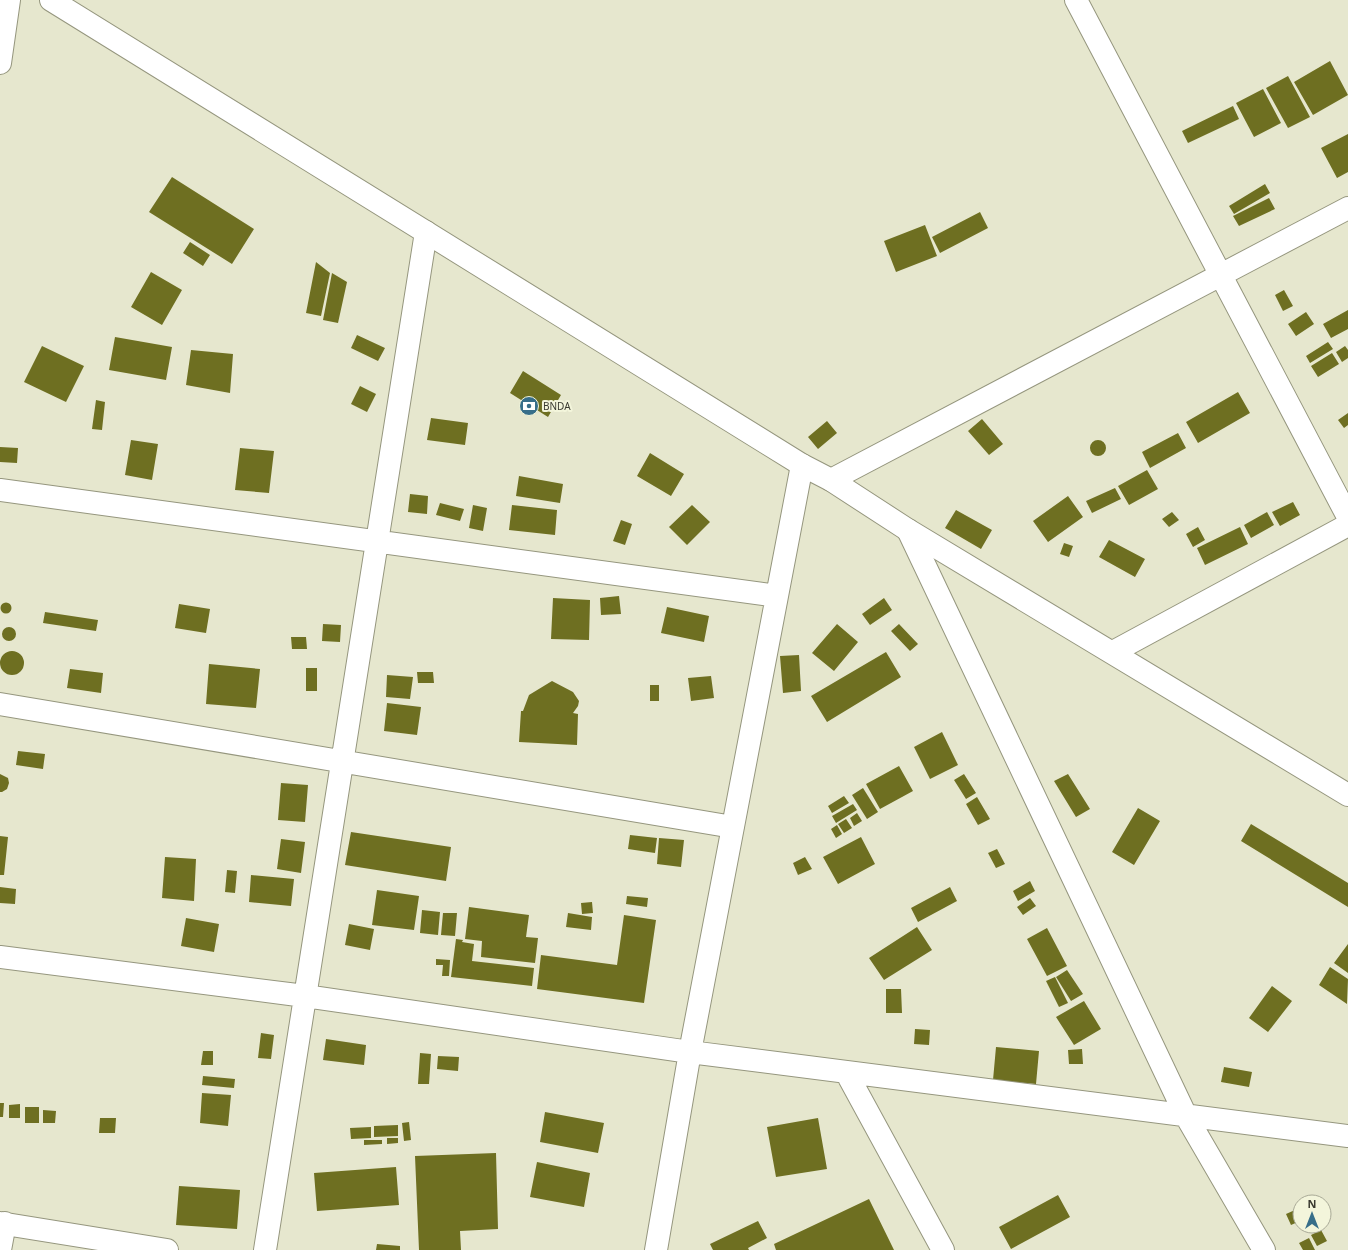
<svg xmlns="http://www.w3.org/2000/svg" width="1348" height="1250" viewBox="0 0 1348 1250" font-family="'Noto Sans',sans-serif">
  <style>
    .building { fill: #6e6f21 }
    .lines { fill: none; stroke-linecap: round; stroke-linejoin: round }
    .minor-casing { stroke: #95967e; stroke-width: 24 }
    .primary-casing { stroke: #95967e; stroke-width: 24 }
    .minor { stroke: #fff; stroke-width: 22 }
    .primary { stroke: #fff; stroke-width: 22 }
    .labels { text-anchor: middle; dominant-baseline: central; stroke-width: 4; stroke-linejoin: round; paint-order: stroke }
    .poi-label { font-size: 10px; fill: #3a3a30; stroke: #f3f5db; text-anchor: start }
  </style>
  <rect width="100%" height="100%" fill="#e6e7ce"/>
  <path class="building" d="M1330,61L1348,95L1313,115L1294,82Z
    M1288,76L1310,117L1288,128L1266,88Z
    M1263,89L1281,123L1254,137L1236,103Z
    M1233,106L1239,119L1188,143L1182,131Z
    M1348,134V172L1337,178L1321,148Z
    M172,177L254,229L232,264L149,212Z
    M1265,184L1270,193L1234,214L1229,206Z
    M1269,198L1275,209L1239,226L1233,216Z
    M980,212L988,228L940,253L932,237Z
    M925,225L937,256L896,272L884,241Z
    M190,242L210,255L203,266L183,253Z
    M316,262L330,273L321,316L306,313Z
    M151,272L182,290L162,325L131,307Z
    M332,273L347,282L338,323L323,320Z
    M1284,290L1293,306L1283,311L1275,295Z
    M1348,310V329L1331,338L1323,324Z
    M1306,312L1314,324L1296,336L1288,324Z
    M357,335L385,348L378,361L351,348Z
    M115,337L172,347L166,380L109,370Z
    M1328,342L1333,349L1310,363L1306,356Z
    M42,346L84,366L66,402L24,382Z
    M1345,346L1348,350V358L1342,362L1336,352Z
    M191,350L233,354L230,393L186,385Z
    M1332,353L1339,364L1318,377L1311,366Z
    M523,371L561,395L548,417L510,393Z
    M360,386L376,394L367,412L351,404Z
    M1238,392L1250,413L1198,443L1186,422Z
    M96,400L105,402L102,430L92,429Z
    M1348,413V425L1344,428L1338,420Z
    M431,418L468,423L465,445L427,440Z
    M982,419L1003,444L989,455L968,431Z
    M827,421L837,433L818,449L808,437Z
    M1178,433L1186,448L1150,468L1142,452Z
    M131,440L158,444L152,480L125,475Z
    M1090 448a8 8 0 1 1 16 0a8 8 0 1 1-16 0Z
    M0,447L18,448L17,463L0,462Z
    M240,448L274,451L269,493L235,490Z
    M650,453L684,474L671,496L637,476Z
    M1147,470L1158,489L1129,505L1118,486Z
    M519,476L563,484L560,503L516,496Z
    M1115,488L1121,499L1092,513L1086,501Z
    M410,494L428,496L427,514L408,512Z
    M1068,496L1083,517L1048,542L1033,521Z
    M1293,502L1300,515L1280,526L1272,512Z
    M440,503L464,509L460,521L436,515Z
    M473,505L487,508L483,531L469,528Z
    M512,505L557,510L555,535L509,530Z
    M692,505L710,522L687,545L669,527Z
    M956,510L992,530L981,549L945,528Z
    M1172,512L1179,520L1169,527L1162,519Z
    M1267,512L1274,525L1251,538L1244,525Z
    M621,520L632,524L625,545L613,541Z
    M1198,527L1205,540L1193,547L1186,534Z
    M1240,527L1248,544L1205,565L1197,548Z
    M1109,540L1145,559L1135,577L1099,557Z
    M1064,543L1073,546L1069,557L1060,554Z
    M619,596L621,614L601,615L600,598Z
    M553,598L590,600L589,640L551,639Z
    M884,598L892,610L870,625L862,614Z
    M0.5 608a5.5 5.5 0 1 1 11 0a5.5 5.5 0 1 1-11 0Z
    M179,604L210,609L206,633L175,628Z
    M667,607L709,616L704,642L661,633Z
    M45,612L98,620L96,631L43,623Z
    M323,624L341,625L340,642L322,641Z
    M837,624L858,642L834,671L812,653Z
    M899,624L918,644L910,651L891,631Z
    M2 634a7 7 0 1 1 14 0a7 7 0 1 1-14 0Z
    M291,637H306L307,649H292Z
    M0 663a12 12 0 1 1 24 0a12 12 0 1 1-24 0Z
    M886,652L901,677L827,722L811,696Z
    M799,655L801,691L783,693L780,656Z
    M209,664L260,669L256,708L206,704Z
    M306,668H317V691H306Z
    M70,669L103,673L101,693L67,688Z
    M417,672H433L434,683H418Z
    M387,675L413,677L410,699L386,697Z
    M711,676L714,698L691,701L688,678Z
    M552,681L573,692L579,701L578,706L573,713L578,714L577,745L519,742L521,711H523L529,695Z
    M650,685H659V701H650Z
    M387,703L421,707L417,735L384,731Z
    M942,732L958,765L930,779L914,747Z
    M18,751L45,754L43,769L16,765Z
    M899,766L913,791L880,809L866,784Z
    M0,774L8,778L9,783L7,789L2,792H0Z
    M964,774L976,793L966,799L954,780Z
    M1068,774L1090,809L1076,817L1054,781Z
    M281,783L308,785L305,822L278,820Z
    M863,788L878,812L867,819L852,795Z
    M844,796L849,803L832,813L828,806Z
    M977,797L990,819L978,825L966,804Z
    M853,804L857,810L836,823L832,816Z
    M1138,808L1160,821L1134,865L1112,852Z
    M857,813L862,821L854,826L850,818Z
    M846,819L852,828L844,833L838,824Z
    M1251,824L1348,883V907L1241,841Z
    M837,825L842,834L836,838L831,829Z
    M351,832L451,847L446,881L345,865Z
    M630,835L657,838L655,853L628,849Z
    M0,836L8,837L4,875H0Z
    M861,837L875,864L838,884L823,857Z
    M659,838L684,840L681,867L657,864Z
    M281,839L305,842L301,873L277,869Z
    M997,849L1005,864L996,868L988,853Z
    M165,857L196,859L194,901L162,898Z
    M805,857L812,869L798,875L793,863Z
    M227,870L237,871L235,893L225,892Z
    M251,875L294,879L291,906L249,902Z
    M1030,881L1035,891L1018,901L1013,891Z
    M0,887L16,889L15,904L0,903Z
    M950,887L957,901L918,922L911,908Z
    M377,890L419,896L414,930L372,925Z
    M627,896L648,898L647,907L626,904Z
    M1030,898L1036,906L1023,915L1017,907Z
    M592,902L593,913L582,914L581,903Z
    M469,907L529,915L526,937L538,938L535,963L481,957L482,941L465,939Z
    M422,910L440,912L438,935L420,933Z
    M443,913H457L455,936L441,935Z
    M568,913L592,917L591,930L566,927Z
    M624,915L656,920L644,1003L537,989L541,955L617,965Z
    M186,918L219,924L214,952L181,946Z
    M349,924L374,929L370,950L345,945Z
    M917,927L932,950L884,980L869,958Z
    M1047,928L1067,966L1047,976L1027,939Z
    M456,939L463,940L462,942L474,944L472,961L534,968L532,986L451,977Z
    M1348,944V973L1334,963Z
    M436,959L450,960L449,976H442L443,965H436Z
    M1330,967L1348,979L1347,1004L1319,985Z
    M1067,970L1083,994L1071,1001L1056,977Z
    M1055,977L1068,1003L1059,1007L1046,981Z
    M1272,986L1292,1001L1268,1032L1249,1018Z
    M886,989H901L902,1013H886Z
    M1084,1001L1101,1029L1074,1045L1056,1017Z
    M915,1029L930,1030L929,1045L914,1044Z
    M261,1033L274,1035L271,1059L258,1058Z
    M326,1039L366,1045L364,1065L323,1060Z
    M996,1047L1039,1051L1036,1084L993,1080Z
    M1082,1049L1083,1064H1069L1068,1050Z
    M203,1051H213V1065H201Z
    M420,1053L431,1054L429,1084H418Z
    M438,1056L459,1057L458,1071L437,1069Z
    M1224,1067L1252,1072L1249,1087L1221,1082Z
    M203,1076L235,1079L234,1088L202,1085Z
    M202,1093L231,1095L228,1126L200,1123Z
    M0,1103H4L3,1117H0Z
    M20,1104V1118H9V1105Z
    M25,1107H39V1123H25Z
    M43,1110L56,1111L55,1123H43Z
    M545,1112L604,1123L598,1153L540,1142Z
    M100,1118H116L115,1133H99Z
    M818,1118L827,1169L776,1177L767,1127Z
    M409,1122L411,1140L404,1141L402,1123Z
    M398,1125V1136L374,1137V1126Z
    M371,1127V1138L351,1139L350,1128Z
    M387,1138H398V1143L387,1144Z
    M364,1140H382V1144L364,1145Z
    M496,1153L498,1229L460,1231L461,1250H419L415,1156Z
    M537,1162L590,1173L584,1207L530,1197Z
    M396,1167L399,1205L317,1211L314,1173Z
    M179,1186L240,1190L237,1229L176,1225Z
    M1058,1195L1070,1217L1011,1249L999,1227Z
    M869,1199L894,1250H776L774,1244Z
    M1295,1210L1300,1221L1291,1225L1286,1214Z
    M758,1221L767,1238L748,1248L749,1250H713L710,1244Z
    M1321,1230L1327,1241L1317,1246L1311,1235Z
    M1309,1238L1315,1250H1303L1299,1243Z
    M377,1244L400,1246V1250H376Z"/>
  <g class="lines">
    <defs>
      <path id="minor" d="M1076,0L1348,517
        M0,63L9,0
        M831,480L1348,208
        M0,490L777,596
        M908,530L1186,1116L1264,1250
        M1113,652L1348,525
        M0,704L733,827
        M0,957L305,996L690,1052L1348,1136
        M846,1072L943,1250
        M0,1223L167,1250
        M0,1250L5,1223
        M265,1250L426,232
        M656,1250L690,1052L802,465"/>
      <path id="primary" d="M51,0L802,465L831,480L908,530L1348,795"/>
    </defs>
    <use href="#minor" class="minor-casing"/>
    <use href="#primary" class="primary-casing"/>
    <use href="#minor" class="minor"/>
    <use href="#primary" class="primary"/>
  </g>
  <defs>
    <symbol id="bank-disc" viewBox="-11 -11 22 22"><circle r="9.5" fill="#376e89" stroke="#f3f5db"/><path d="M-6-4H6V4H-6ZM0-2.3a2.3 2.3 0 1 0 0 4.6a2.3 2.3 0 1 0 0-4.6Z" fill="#fff"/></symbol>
  </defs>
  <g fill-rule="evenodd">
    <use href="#bank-disc" x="518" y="395" width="22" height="22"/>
  </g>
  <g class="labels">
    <g class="poi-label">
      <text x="543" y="406">BNDA</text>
    </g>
  </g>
  <g transform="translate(1312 1214)"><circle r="19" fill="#f3f5db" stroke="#a9aa97"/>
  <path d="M0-3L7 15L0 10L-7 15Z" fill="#376e89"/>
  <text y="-6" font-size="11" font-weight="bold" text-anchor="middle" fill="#3a3a30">N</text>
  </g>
</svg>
